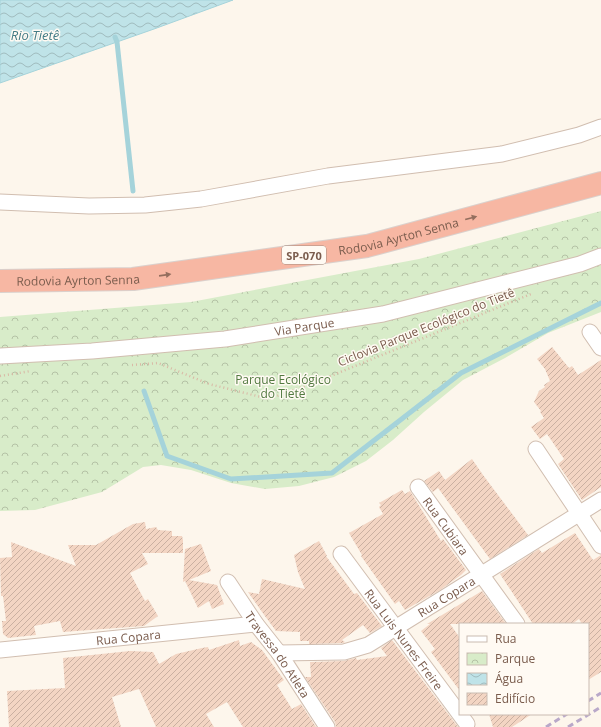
<svg xmlns="http://www.w3.org/2000/svg" width="601" height="727" viewBox="0 0 601 727" font-family="'Open Sans',sans-serif">
  <style>
    .park { fill: url(#park-crowns) }
    .water { fill: url(#water-waves); stroke: #a5d3da }
    .lines { fill: none; stroke-linecap: round; stroke-linejoin: round }
    .stream { stroke: #a5d3da; stroke-width: 5 }
    .building { fill: url(#building-hatch) }
    .minor-casing { stroke: #d1beb0; stroke-width: 17 }
    .motorway-casing { stroke: #dad1cd; stroke-width: 24 }
    .path { stroke: #d9b8a5; stroke-width: 2.5; stroke-dasharray: 1 3; stroke-linecap: butt }
    .minor { stroke: #fff; stroke-width: 15 }
    .motorway { stroke: #f7b7a3; stroke-width: 22 }
    .rail { stroke: #b9a8c9; stroke-width: 3; stroke-dasharray: 6 4; stroke-linecap: butt }
    .oneway { fill: #936e5e }
    .labels { text-anchor: middle; dominant-baseline: central; stroke-width: 3; stroke-linejoin: round; paint-order: stroke }
    .shield { fill: #fffaf3; stroke: #a28b7f; stroke-width: 1 }
    .shield-label { font-size: 11px; font-weight: bold; fill: #7a5c4d }
    .street-label { font-size: 12px; fill: #7a5c4d; stroke: #fffaf3 }
    .park-label { font-size: 12px; fill: #537a41; stroke: #fffaf3 }
    .water-label { font-size: 13px; font-style: italic; fill: #437c86; stroke: #fffaf3 }
  </style>
  <defs>
    <pattern id="park-crowns" width="20" height="18" patternUnits="userSpaceOnUse"><rect width="20" height="18" fill="#d8ecc9"/><path d="M2 6a3 3 0 1 1 6 0M12 15a3 3 0 1 1 6 0" fill="none" stroke="#b4c2a5"/></pattern>
    <pattern id="water-waves" width="16" height="10" patternUnits="userSpaceOnUse"><rect width="16" height="10" fill="#bfe3e8"/><path d="M0 5q4-4 8 0t8 0" fill="none" stroke="#a0bbbe"/></pattern>
    <pattern id="building-hatch" width="6" height="6" patternUnits="userSpaceOnUse"><rect width="6" height="6" fill="#f3d5c3"/><path d="M-1 1l2-2M0 6l6-6M5 7l2-2" fill="none" stroke="#cab0a1"/></pattern>
  </defs>
  <rect width="100%" height="100%" fill="#fdf6ec"/>
  <path class="park" d="M601,211V312L548,333L505,358L463,380L424,412L393,440L366,461L334,477L299,486L265,489L231,483L191,470L161,465L143,467L102,492L35,510L0,511V317L191,302L419,259Z"/>
  <path class="water" d="M0,0H233L154,29L0,83Z"/>
  <g class="lines">
    <path class="stream" d="M115,37L117,42L133,191
      M144,391L167,456L231,479L332,473L461,373L601,303"/>
  </g>
  <path class="building" d="M552,347L569,368L572,366L578,375L601,360V487L582,500L558,464L564,459L547,434L540,439L531,427L544,418L540,412L541,411L534,402L539,391L545,387L544,385L550,381L545,369L537,359Z
    M472,459L483,475L528,535L490,559L438,488L433,492L424,481L439,471L445,480Z
    M402,490L405,494L410,491L441,541L443,539L466,570L461,575L440,590L405,610L399,601L395,604L361,556L362,555L349,533L383,514L379,507L381,505L379,503Z
    M145,522L146,529L156,527L158,530L172,531V536H182L183,540V553H142L148,564L130,573L145,601L148,599L158,616L144,626L63,632L60,621L34,626L36,635L8,638L3,634L2,621H6L3,596H1L0,558L12,557L11,542L76,566L68,545H96L133,524Z
    M575,533L593,560L601,555V672L588,680V624H582L579,619L572,624H533L500,574L539,549L542,553Z
    M319,541L327,556H326L354,594L357,593L382,626L370,633L363,625L342,640L345,642L343,643L309,644V641H300V632L276,631L262,612L248,592L259,594L262,579L305,589L298,572L294,555Z
    M201,544L211,571L189,580L217,585L224,604L212,609L209,601L198,608L185,581L183,582L185,549Z
    M482,591L506,624H450L460,638V691L431,652L435,649L421,631L430,624H427Z
    M239,640L240,646L251,642L262,650L284,680L277,685L292,709L301,704L316,727H243L227,702L206,714L214,727H156L139,689L112,697L121,727H9L7,691L65,688L63,658L130,651L153,652L159,664L176,654L202,648L208,647L209,650Z
    M392,640L423,681L458,727H336L335,722L305,677H311L310,662L344,661L356,658L357,660L387,656L381,648Z
    M489,714H532L512,727H493Z"/>
  <g class="lines">
    <defs>
      <g id="minor">
        <path d="M0,202L89,206L145,205L201,199L328,176L502,154L579,135L601,127"/>
        <path d="M590,332L601,348"/>
        <path id="s1" d="M0,356L92,351L225,339L383,314L580,264L601,256"/>
        <path d="M536,449L601,546"/>
        <path id="s2" d="M418,487L517,624"/>
        <path id="s3" d="M341,554L467,724"/>
        <path id="s4" d="M228,582L256,624L279,653L327,727"/>
        <path id="s5" d="M0,650L256,624"/>
        <path id="s6" d="M279,653L344,652L368,645L601,500"/>
      </g>
      <g id="motorway">
        <path id="s7" d="M0,281L133,279L367,246L601,183"/>
      </g>
    </defs>
    <use href="#minor" class="minor-casing"/>
    <use href="#motorway" class="motorway-casing"/>
    <path class="path" d="M132,365L158,363L209,384L269,399L321,380L531,294
      M0,376L31,371"/>
    <use href="#minor" class="minor"/>
    <use href="#motorway" class="motorway"/>
    <path class="rail" d="M588,701L601,693
      M546,727L567,714
      M568,727L601,707"/>
  </g>
  <defs><path id="oneway-solid" d="M-6-.8H1V-3.2L6.5 0L1 3.2V.8H-6Z"/></defs>
  <g class="oneway">
    <use href="#oneway-solid" transform="translate(471 218) rotate(-15)"/>
    <use href="#oneway-solid" transform="translate(165 275) rotate(-8)"/>
  </g>
  <g class="labels">
    <rect class="shield" x="282" y="246" width="44" height="18" rx="3"/>
    <g class="shield-label">
      <text x="304" y="255">SP-070</text>
    </g>
    <g class="street-label">
      <text stroke="none"><textPath href="#s7" startOffset="402">Rodovia Ayrton Senna</textPath></text>
      <text stroke="none"><textPath href="#s7" startOffset="78">Rodovia Ayrton Senna</textPath></text>
      <text stroke="none"><textPath href="#s1" startOffset="306">Via Parque</textPath></text>
      <text transform="translate(426 327) rotate(-22)">Ciclovia Parque Ecológico do Tietê</text>
      <text stroke="none"><textPath href="#s2" startOffset="48">Rua Cubiara</textPath></text>
      <text stroke="none"><textPath href="#s6" startOffset="182">Rua Copara</textPath></text>
      <text stroke="none"><textPath href="#s5" startOffset="129">Rua Copara</textPath></text>
      <text stroke="none"><textPath href="#s3" startOffset="106">Rua Luis Nunes Freire</textPath></text>
      <text stroke="none"><textPath href="#s4" startOffset="88">Travessa do Atleta</textPath></text>
    </g>
    <g class="park-label">
      <text x="283" y="379">Parque Ecológico<tspan x="283" dy="14">do Tietê</tspan></text>
    </g>
    <g class="water-label">
      <text x="35" y="35">Rio Tietê</text>
    </g>
  </g>
  <rect x="459" y="623" width="130" height="92" fill="#fffaf3" stroke="#cabbb1"/>
  <rect x="467" y="636" width="20" height="6" fill="#ffffff" stroke="#cabbb1"/>
  <text x="495" y="643" font-size="12" fill="#7a5c4d">Rua</text>
  <rect x="467" y="653" width="20" height="12" fill="url(#park-crowns)" stroke="#cabbb1"/>
  <text x="495" y="663" font-size="12" fill="#7a5c4d">Parque</text>
  <rect x="467" y="673" width="20" height="12" fill="url(#water-waves)" stroke="#cabbb1"/>
  <text x="495" y="683" font-size="12" fill="#7a5c4d">Água</text>
  <rect x="467" y="693" width="20" height="12" fill="url(#building-hatch)" stroke="#cabbb1"/>
  <text x="495" y="703" font-size="12" fill="#7a5c4d">Edifício</text>
</svg>
